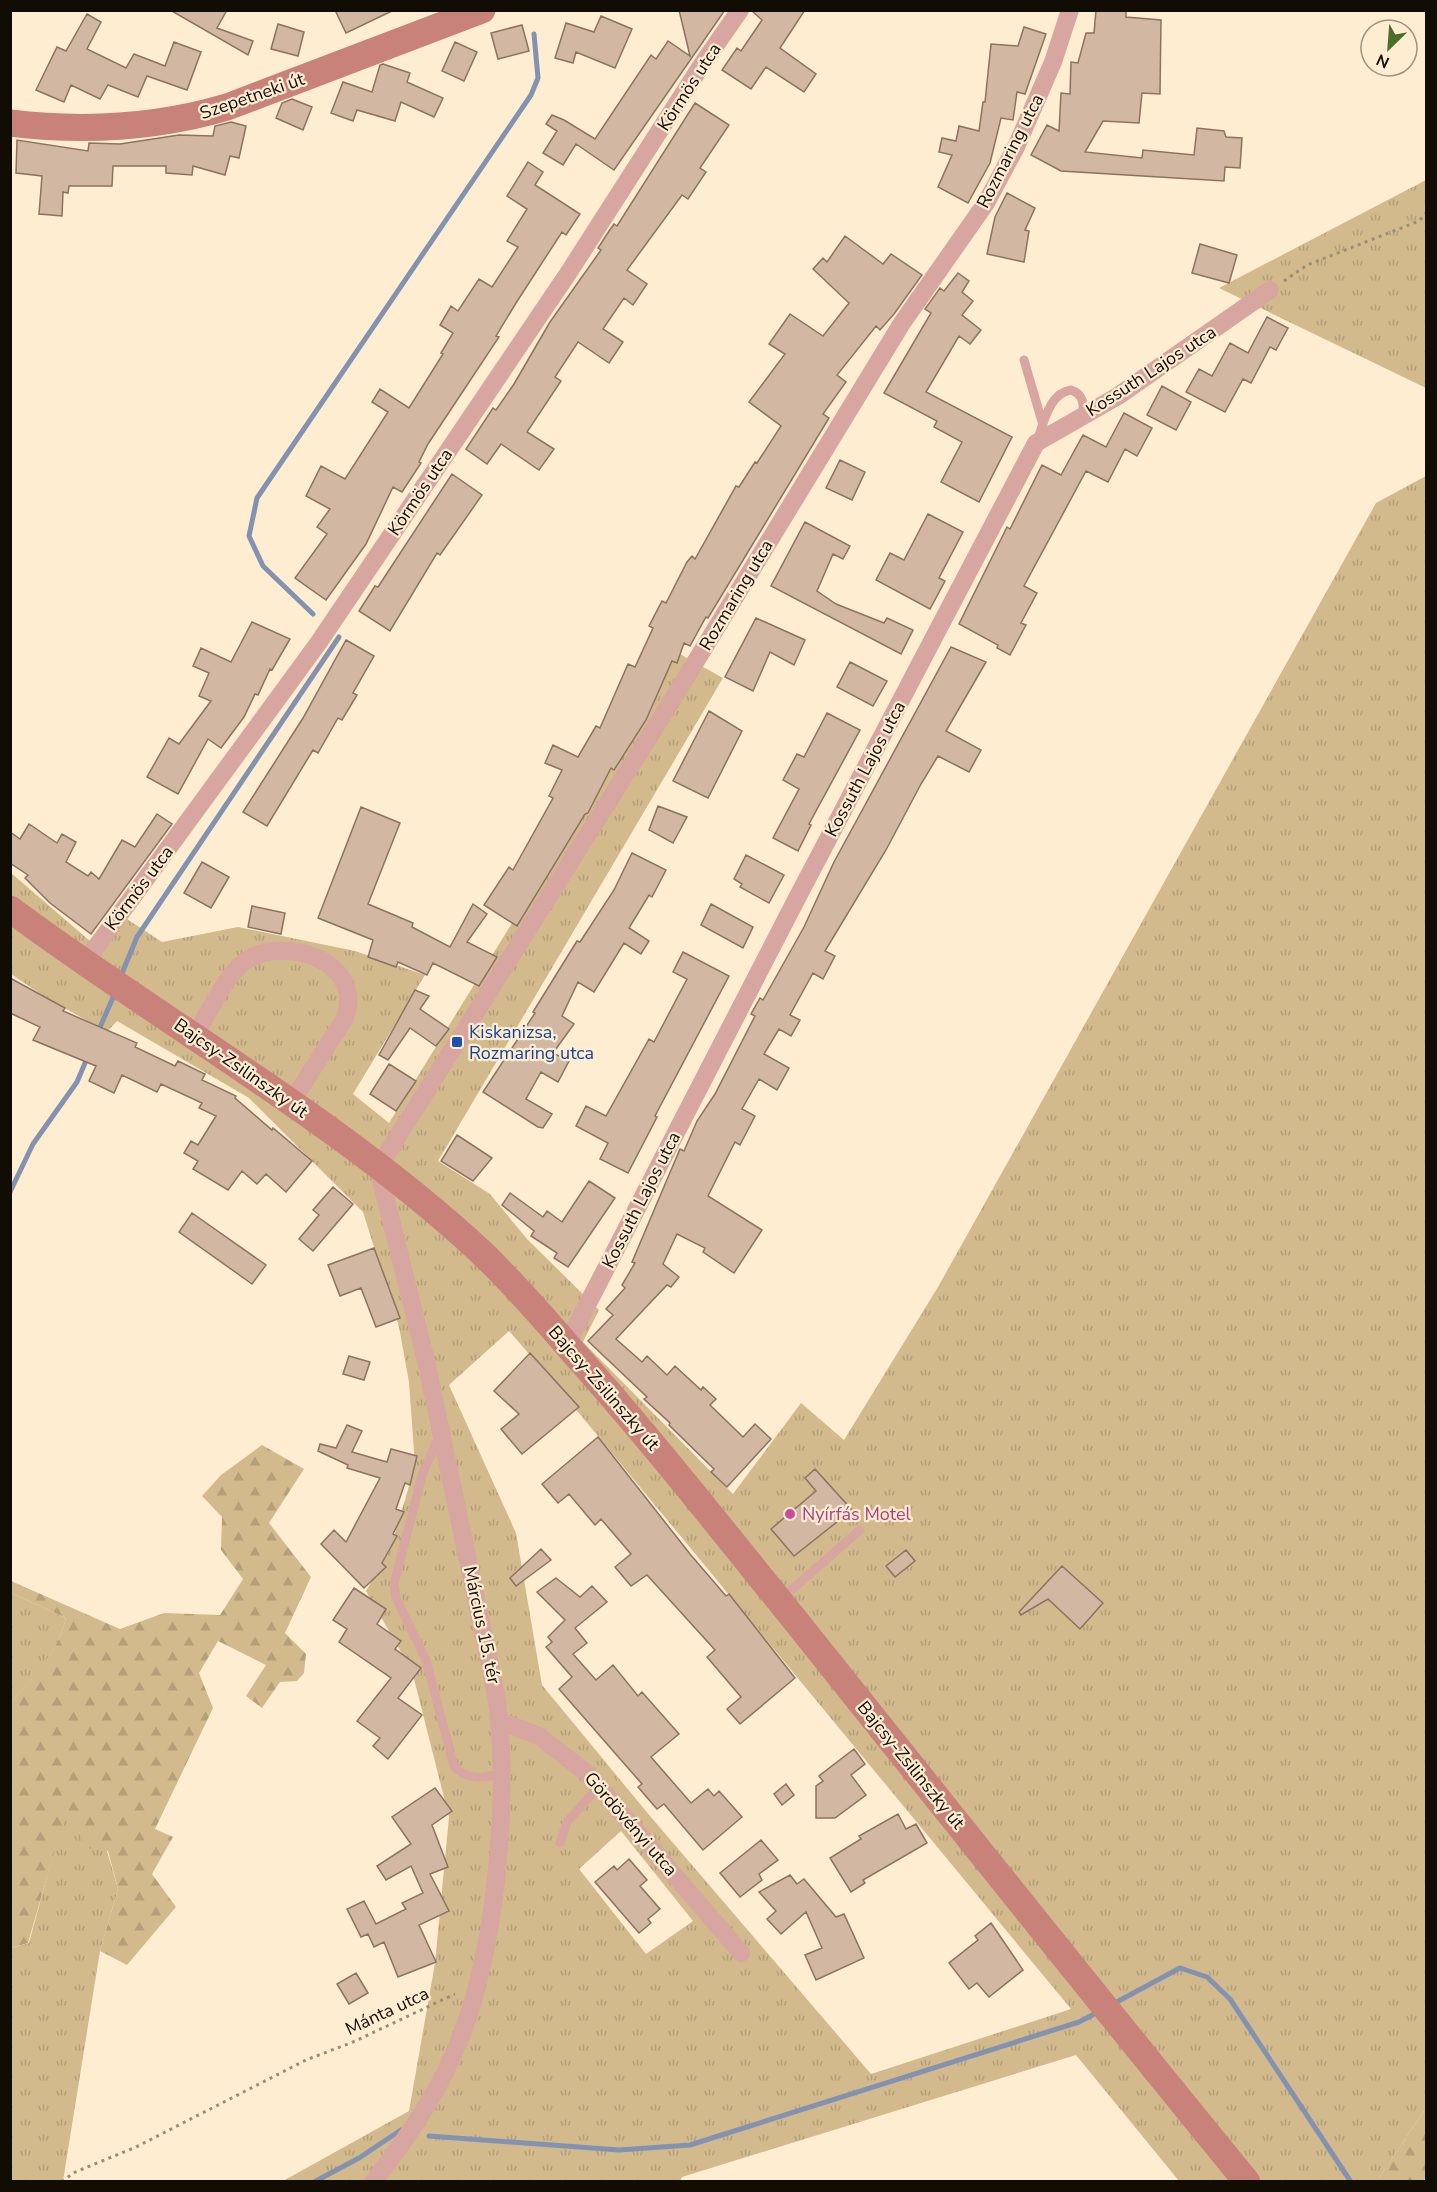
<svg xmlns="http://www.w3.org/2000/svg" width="1437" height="2192" viewBox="0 0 1437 2192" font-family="'Nunito Sans',sans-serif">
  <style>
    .grass { fill: url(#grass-tufts); fill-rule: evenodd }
    .forest { fill: url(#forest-firs) }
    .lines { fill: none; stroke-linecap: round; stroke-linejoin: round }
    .stream { stroke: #8292b0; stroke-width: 5 }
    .building { fill: #d2b7a3; stroke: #8b7360; stroke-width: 1.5 }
    .path { stroke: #9a8e7b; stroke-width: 3; stroke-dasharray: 3 4.5; stroke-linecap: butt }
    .lane { stroke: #d7a6a0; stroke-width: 9 }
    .street { stroke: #d7a6a0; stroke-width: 18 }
    .secondary { stroke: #c8827a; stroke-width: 27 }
    .transit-dot { fill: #1a4fb4; stroke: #feedd1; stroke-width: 2 }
    .hotel-dot { fill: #d1479c; stroke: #feedd1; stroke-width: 2 }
    .labels { text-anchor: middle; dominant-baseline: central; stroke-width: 4.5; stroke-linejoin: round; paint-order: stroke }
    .street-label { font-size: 18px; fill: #110c04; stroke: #feedd1 }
    .transit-label { font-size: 18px; fill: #164399; stroke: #feedd1; text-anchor: start }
    .hotel-label { font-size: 18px; fill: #b23c85; stroke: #feedd1; text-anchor: start }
  </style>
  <defs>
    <pattern id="grass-tufts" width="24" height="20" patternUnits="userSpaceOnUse" patternTransform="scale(1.5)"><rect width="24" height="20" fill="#d3ba8d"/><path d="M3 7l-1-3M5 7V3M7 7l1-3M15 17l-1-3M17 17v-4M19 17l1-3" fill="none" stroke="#b49f78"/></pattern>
    <pattern id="forest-firs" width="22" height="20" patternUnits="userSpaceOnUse" patternTransform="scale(1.5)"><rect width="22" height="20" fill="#d3ba8d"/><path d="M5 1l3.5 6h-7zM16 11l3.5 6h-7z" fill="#b49f78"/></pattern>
  </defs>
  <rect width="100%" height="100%" fill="#feedd1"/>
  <path class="grass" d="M1426,180V388L1219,288Z
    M1426,476V2108L1377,2181H1179L1076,2055L682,2177L680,2181H283L409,2111L435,1963L449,1817L412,1671L366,1591L390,1550L415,1466L409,1382L399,1327L363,1212L249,1098L117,1021L107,1032L45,997L11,974L10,872L90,941L113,910L162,942L238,927L355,951L425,975L353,1094L389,1123L678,653L723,678L438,1161L490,1194L527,1239L599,1310L583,1342L733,1494L801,1403L844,1440L938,1287L1376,503ZM509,1331L550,1378L1071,2009L871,2074L650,1816L542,1685L516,1533L449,1385ZM621,1831L693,1921L646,1954L579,1869Z
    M11,1593L66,1618C58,1653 34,1676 11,1703Z
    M65,1810L107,1851L118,1889L100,1951L63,2181L11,2182V1948L29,1943Z"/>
  <path class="forest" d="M262,1445L304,1469L269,1523L311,1577L285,1633L306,1654L304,1673L297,1681L280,1682L262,1708L246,1696L266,1665L218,1641L199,1673L213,1708L155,1829L173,1837L152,1874L176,1907L127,1965L100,1951L118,1889L108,1851L87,1848L66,1811L28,1943L11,1948V1703C33,1676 58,1653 66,1618L11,1593V1581L120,1629L164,1613L220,1615L243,1579L221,1550L222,1517L202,1496L221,1475Z
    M1426,2108V2181H1377Z"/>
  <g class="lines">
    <path class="stream" d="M313,614L263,566L249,536L257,498L531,95L538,78L534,34
      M120,978L137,937L339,637
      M97,1034L115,993
      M10,1192L33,1144L77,1082L88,1056
      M1113,2004L1180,1968L1207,1977L1230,1999L1351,2182
      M429,2136L619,2150L690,2145L1079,2022L1100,2011
      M314,2182L359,2158L401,2130"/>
  </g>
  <path class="building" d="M170,10H227L217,28L253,41L248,55Z
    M335,10H394L346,33Z
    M679,10H725L614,170L576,144L563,165L543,153L557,131L546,124L552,115L564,120L595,139L651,55L656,59L668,41L690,56Z
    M751,10H805L780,48L816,74L804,92L766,67L751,89L722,70L737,48L741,51L762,20Z
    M1096,10H1126V17L1161,20L1160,94L1142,93L1139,123L1103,121L1085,152L1142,158L1143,150L1194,155L1197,128L1224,131L1226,137L1242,138L1240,168L1225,167L1224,181L1061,171L1031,155L1047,125L1059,131L1061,93L1070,94L1071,62L1078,63L1086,33H1094Z
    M87,14L101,22L87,49L126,68L134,54L165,66L174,42L201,52L187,90L147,76L138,97L108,85L100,99L71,85L64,102L36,90L57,47L66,51Z
    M601,16L632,29L615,68L576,52L573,63L555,58L566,23L594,32Z
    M278,24L304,32L298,56L271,49Z
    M522,25L529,51L498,59L491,33Z
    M1024,27L1046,34L1025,94L1017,92L1013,120L1001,118L990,163L968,203L938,187L952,155L939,152L942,138L956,141L959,126L979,131L983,102H985L991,44L1018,46Z
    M455,42L477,52L464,81L442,71Z
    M383,64L410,73L407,82L443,98L434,117L401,102L395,121L357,110L353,121L331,113L343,82L372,92L380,65Z
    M292,99L312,107L303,130L276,118L282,103Z
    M695,103L729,125L700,168L706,172L688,199L682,195L627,270L647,284L633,305L624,298L603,329L623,342L609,363L578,342L555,377L561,381L527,432L554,449L539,470L501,444L487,464L466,449L493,408L496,410L514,384L550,322L601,250L598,248L609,231L614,224L617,226Z
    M231,122L246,126L239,158L230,156L225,175L193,166L192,175L166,173V166H113L112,186H69L68,193L63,192L62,216L39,214L42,176L16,173L17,140L88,151L89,143L120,144L179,135L213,136L215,126Z
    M528,162L543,172L535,185L580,214L566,235L562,232L516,303L496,336L499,337L428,444L419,462L421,463L402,492L393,487L366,544L326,600L295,578L327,534L317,527L330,509L306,496L321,466L345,479L388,412L372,402L380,389L409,408L443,354L441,353L453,333L440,325L451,306L458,311L479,279L492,287L518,247L507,241L527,209L507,196Z
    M1007,193L1035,208L1025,230L1029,231L1024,262L987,254L995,217Z
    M845,236L883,264L891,254L922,275L894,314L880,330L876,326L837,375L846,382L823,414L829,418L708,618L706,617L690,646L684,643L677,663L672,661L646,720L614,770L611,768L588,813L585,814L517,926L484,905L509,867L513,870L553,798L549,796L562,770L545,763L553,745L578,757L596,726L600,728L628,664L635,667L653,628L649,626L662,601L666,603L687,562L692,556L695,559L736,486L739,487L755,462L757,463L781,426L749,402L785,354L769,344L790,314L823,336L849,303L813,269L823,258L827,262Z
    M1200,244L1237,255L1229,283L1192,273Z
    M958,273L969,281L962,292L973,301L962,315L981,330L970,344L959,336L926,392L1012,437L979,502L941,482L962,442L934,427L937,421L884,393L931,313L925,309L940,288L944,291Z
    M1267,317L1288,328L1276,350L1270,347L1251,383L1243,379L1225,412L1186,392L1199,369L1212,376L1230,343L1248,353Z
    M1162,386L1191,402L1176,430L1147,415Z
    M1124,413L1152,428L1137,456L1125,449L1108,482L1086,471L1024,586L1037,593L1021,623L1026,625L1010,655L997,648L998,645L959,624L1007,527L1010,529L1042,465L1061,475L1083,435L1106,447Z
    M840,460L865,472L852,500L826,488Z
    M452,474L482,495L440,555L437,553L390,631L359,611L375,586L378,587Z
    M928,514L963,532L939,578L945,581L930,609L876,580L890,553L904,560Z
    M805,522L850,546L843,559L833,554L817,591L836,604L884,623L887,618L913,630L901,654L771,586Z
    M756,618L805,640L794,665L770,652L753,691L725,677Z
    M252,622L290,639L272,670L270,669L258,695L255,694L244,717L221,748L208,739L178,794L147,777L169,738L179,744L211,701L199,696L209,673L193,666L201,648L231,662Z
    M346,640L374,656L353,693L357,695L342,720L338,718L318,753L313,750L267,826L243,812L303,718Z
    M951,647L986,662L946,731L981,750L969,772L938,756L921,784L886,850L825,951L835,956L823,979L813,973L790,1015L800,1020L791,1036L779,1029L764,1054L789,1068L777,1090L759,1079L742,1109L755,1116L740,1145L735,1142L708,1196L762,1230L734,1273L703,1252L705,1248L677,1234L663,1264L679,1277L671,1287L667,1285L616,1339L642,1362L647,1356L667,1375L675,1366L701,1390L703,1387L716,1399L710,1405L743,1437L755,1424L771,1439L727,1487L711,1472L714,1469L669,1425L670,1423L644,1399L647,1397L588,1341L613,1315L606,1309L625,1288L622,1285L635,1263L632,1262L680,1149L684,1151L697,1121L715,1094L755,1016L751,1014L760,998L763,1000L804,927L834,862Z
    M850,662L887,681L873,706L837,687Z
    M709,711L742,731L708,798L673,781Z
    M827,713L860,730L809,824L811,825L798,851L773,838L799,789L783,780L797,754L804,757Z
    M658,806L687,817L673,843L649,830Z
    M361,807L400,823L368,904L413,923L412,927L450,947L473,904L487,914L467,942L497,957L479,986L433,963L427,975L398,962L396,967L368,957L373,940L318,918Z
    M157,814L172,824L91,934L50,903L25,878L28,875L10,863V832L20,839L29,824L57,843L62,834L76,842L66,862L88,876L91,872L99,879L122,840L135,847Z
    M632,853L666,870L652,897L649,895L629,928L649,941L641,954L624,943L594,992L578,982L562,1016L574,1024L553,1053L569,1061L558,1082L541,1072L526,1099L552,1114L543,1128L538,1127L483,1092L535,1013L533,1012L577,941L580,942L614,890Z
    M746,855L784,875L769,903L740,887L742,884L734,879Z
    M202,862L229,877L211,908L184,893Z
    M711,904L753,927L743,948L701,925Z
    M252,906L285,913L281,934L248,927Z
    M683,952L729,976L655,1116L657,1117L628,1173L600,1159L608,1143L576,1126L586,1106L606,1116L649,1039L654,1042L687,979L673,972Z
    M10,978L65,1008L63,1011L137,1043L135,1047L175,1066L178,1061L205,1074L202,1080L236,1096L235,1098L272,1130L273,1128L312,1161L286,1192L266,1174L257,1184L242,1171L228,1190L193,1169L198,1161L184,1153L191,1141L198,1145L216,1116L199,1108L202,1103L161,1084L157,1092L122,1075L114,1093L89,1081L96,1066L33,1040L40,1027L10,1013Z
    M415,990L429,996L420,1009L449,1029L436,1046L410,1028L388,1060L379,1055Z
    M389,1064L416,1081L396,1111L370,1094Z
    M457,1135L492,1158L473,1181L441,1161Z
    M589,1181L615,1198L568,1267L554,1258L557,1253L531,1236L534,1231L502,1205L510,1193L543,1217L547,1211L562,1222Z
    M333,1187L353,1204L313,1251L299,1239L319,1215L313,1210Z
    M192,1213L266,1265L252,1284L179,1232Z
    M374,1248L400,1318L376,1327L361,1288L340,1296L328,1265Z
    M530,1353L579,1407L522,1454L501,1429L519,1414L494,1391Z
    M349,1356L370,1362L364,1380L343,1374Z
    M347,1425L362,1431L352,1452L387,1462L391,1449L417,1456L410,1485L405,1483L396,1509L404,1512L393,1534L397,1536L382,1563L386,1567L364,1588L321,1544L334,1530L346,1542L380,1478L347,1468L348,1465L318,1451L320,1444L336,1448Z
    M598,1437L690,1554L726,1596L729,1594L795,1678L740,1724L727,1709L741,1697L707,1657L715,1650L647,1575L631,1586L615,1567L631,1554L601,1519L595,1525L569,1494L558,1503L542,1484Z
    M815,1469L852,1510L794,1556L771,1529L816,1491L805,1478Z
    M541,1549L551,1560L516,1586L510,1578Z
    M906,1550L915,1561L895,1577L886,1566Z
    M1062,1566L1103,1603L1080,1629L1048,1599L1021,1615L1019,1612Z
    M556,1578L580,1597L592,1586L607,1602L575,1628L587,1643L573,1654L596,1680L613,1665L638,1696L642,1692L679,1734L651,1757L691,1803L708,1789L714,1796L719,1791L742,1817L703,1850L664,1804L657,1809L638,1787L642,1784L559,1689L572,1677L546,1647L552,1642L548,1637L565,1620L537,1592Z
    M354,1588L386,1609L377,1624L401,1641L395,1649L421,1668L398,1698L422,1715L388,1759L373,1746L380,1738L357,1721L391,1678L339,1642L347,1629L333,1620Z
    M854,1749L865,1764L851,1775L866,1795L835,1818H816V1786L823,1781L819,1776Z
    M786,1784L794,1795L782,1805L774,1794Z
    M435,1788L452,1811L432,1825L448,1867L430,1874L449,1911L419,1925L436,1962L398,1977L384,1942L374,1947L368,1934L361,1937L347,1909L364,1901L376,1924L406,1909L402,1903L423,1893L411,1866L386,1880L377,1866L411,1844L392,1817Z
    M898,1814L906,1829L916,1824L927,1843L863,1880L865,1883L851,1892L830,1858L861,1839L859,1836Z
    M761,1840L778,1860L759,1874L762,1880L740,1897L720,1873Z
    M629,1859L647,1880L640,1886L660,1909L648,1919L651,1923L639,1933L595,1882L614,1866L617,1870Z
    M790,1875L797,1884L804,1879L836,1917L844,1914L864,1958L816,1980L805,1955L822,1948L806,1912L781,1934L767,1919L776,1911L759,1892Z
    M991,1923L1023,1970L989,1997L977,1983L969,1989L949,1963L978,1940L975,1936Z
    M356,1973L368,1993L349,2004L337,1984Z"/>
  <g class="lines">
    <path class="path" d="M1284,281L1307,265L1419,221L1426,213
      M62,2182L73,2173L136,2147L306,2060L353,2042L455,1994"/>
    <path class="lane" d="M1024,360L1043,425
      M1037,441C1044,423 1049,393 1071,390C1083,394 1085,404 1082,415
      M440,1435L423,1472L394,1584L396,1598L426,1660L454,1766C468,1781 483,1778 501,1774
      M781,1599L860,1530
      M560,1843L567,1822L600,1785"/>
    <path class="street" d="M85,962L319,642L569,272L701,66L740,10
      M195,1034C208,1015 226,975 244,962C282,934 366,960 345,1018L291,1103
      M567,1344L795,902L1036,443L1118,396L1270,290
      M500,1721L539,1736L588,1774L741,1953
      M373,2182C404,2142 433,2101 453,2055C496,1962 511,1795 496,1694L426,1361L378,1168L671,702L902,323L986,203L1016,147L1053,62L1070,10"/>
    <path class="secondary" d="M10,123C85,132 156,128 227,107L482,10
      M10,909C166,1025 339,1120 482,1253C514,1284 544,1318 573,1352C649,1437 719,1526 791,1615C942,1804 1093,1994 1247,2182"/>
  </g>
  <rect class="transit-dot" x="451" y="1036" width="12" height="12" rx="3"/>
  <circle class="hotel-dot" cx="790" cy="1514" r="6"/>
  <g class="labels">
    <g class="street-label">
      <text transform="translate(689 87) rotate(-57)">Körmös utca</text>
      <text transform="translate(252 96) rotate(-19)">Szepetneki út</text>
      <text transform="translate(1010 151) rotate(-63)">Rozmaring utca</text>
      <text transform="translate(1151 371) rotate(-33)">Kossuth Lajos utca</text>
      <text transform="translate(420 492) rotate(-56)">Körmös utca</text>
      <text transform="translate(736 595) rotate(-59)">Rozmaring utca</text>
      <text transform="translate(865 769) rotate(-62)">Kossuth Lajos utca</text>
      <text transform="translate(139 888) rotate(-53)">Körmös utca</text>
      <text transform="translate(241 1068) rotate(35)">Bajcsy-Zsilinszky út</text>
      <text transform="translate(641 1200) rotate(-63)">Kossuth Lajos utca</text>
      <text transform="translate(604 1388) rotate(49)">Bajcsy-Zsilinszky út</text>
      <text transform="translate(482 1625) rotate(78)">Március 15. tér</text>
      <text transform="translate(911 1765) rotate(51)">Bajcsy-Zsilinszky út</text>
      <text transform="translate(631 1824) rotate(49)">Gördövényi utca</text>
      <text transform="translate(387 2011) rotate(-25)">Mánta utca</text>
    </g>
    <g class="transit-label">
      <text x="469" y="1032">Kiskanizsa,<tspan x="469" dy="21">Rozmaring utca</tspan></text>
    </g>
    <g class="hotel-label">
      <text x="802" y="1514">Nyírfás Motel</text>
    </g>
  </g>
  <rect width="1437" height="2192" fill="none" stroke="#110c04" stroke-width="24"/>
  <g transform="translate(1389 48) rotate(205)"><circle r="28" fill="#feedd1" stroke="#9f937f" stroke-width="1.5"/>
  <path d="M0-4.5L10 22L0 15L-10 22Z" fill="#4b6f29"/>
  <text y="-9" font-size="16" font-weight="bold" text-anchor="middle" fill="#110c04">N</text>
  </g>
</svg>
